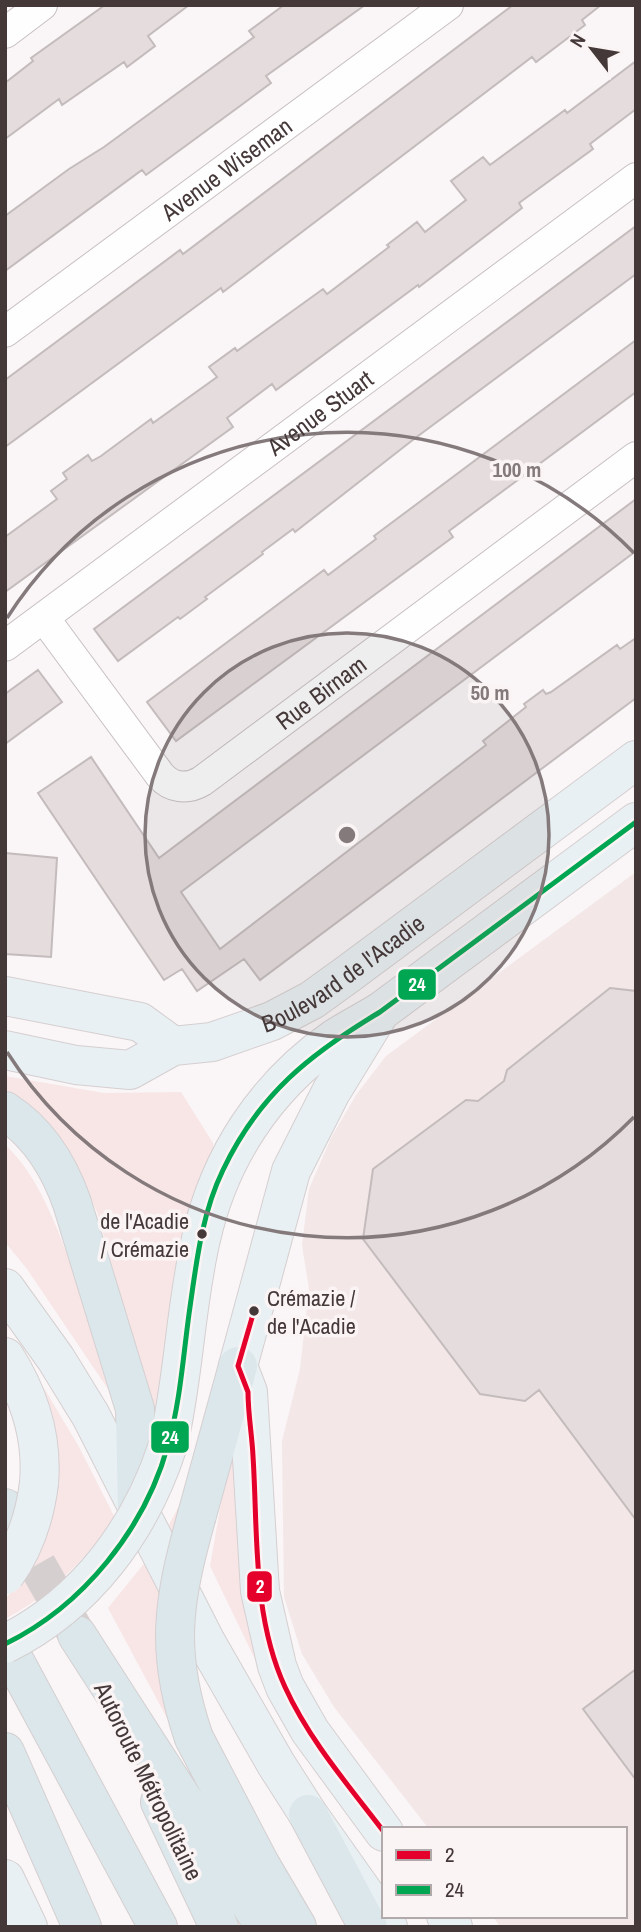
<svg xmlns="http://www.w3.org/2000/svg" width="641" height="1932" viewBox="0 0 641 1932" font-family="'Archivo Narrow',sans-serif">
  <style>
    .built { fill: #f3e7e8 }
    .green { fill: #f8e6e7 }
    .building { fill: #e5dddd; stroke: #c4bcbc; stroke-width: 2 }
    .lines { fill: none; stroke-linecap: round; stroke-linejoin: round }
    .highway-tunnel { stroke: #d6cfd0; stroke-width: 38; stroke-dasharray: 38 19; stroke-linecap: butt }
    .minor-casing { stroke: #c8c0c1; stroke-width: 32 }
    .major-casing { stroke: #d5cfd0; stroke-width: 40 }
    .highway-casing { stroke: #d5cfd0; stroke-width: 40 }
    .minor { stroke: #fefefe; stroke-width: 30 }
    .major { stroke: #e9f0f3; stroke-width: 38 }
    .highway { stroke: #dbe7eb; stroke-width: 38 }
    .major-bridge-casing { stroke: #d5cfd0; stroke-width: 40; stroke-linecap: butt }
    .highway-bridge-casing { stroke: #d5cfd0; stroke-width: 40; stroke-linecap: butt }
    .major-bridge { stroke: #e9f0f3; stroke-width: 38 }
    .highway-bridge { stroke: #dbe7eb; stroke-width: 38 }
    .bus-1-casing { stroke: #fbf4f5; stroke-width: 10 }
    .bus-2-casing { stroke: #fbf4f5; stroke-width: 10 }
    .bus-1 { stroke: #e4002b; stroke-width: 5 }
    .bus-2 { stroke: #00a651; stroke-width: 5 }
    .ring { fill: none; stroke: #847a7b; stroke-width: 3.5 }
    .bus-dot { fill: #453839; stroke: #fbf4f5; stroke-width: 2.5 }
    .labels { text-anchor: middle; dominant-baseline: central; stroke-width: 7; stroke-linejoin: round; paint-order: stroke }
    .bus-label { font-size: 22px; fill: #453839; stroke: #fbf4f5; text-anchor: end }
    .street-label { font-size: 24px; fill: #453839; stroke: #fbf4f5 }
    .centre { fill: #847a7b; stroke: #fbf4f5; stroke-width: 3.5 }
    .ring-label { font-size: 21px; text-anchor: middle; font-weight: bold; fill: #847a7b; stroke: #fbf4f5; stroke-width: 7; stroke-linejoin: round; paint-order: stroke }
    .line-badge { stroke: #fbf4f5; stroke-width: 2.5 }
    .badge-label { font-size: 19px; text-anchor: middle; font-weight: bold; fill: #fff }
  </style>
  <rect width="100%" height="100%" fill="#faf5f6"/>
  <path class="built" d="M636,872V1927H500L493,1916H625V1829H429L334,1707L302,1654L284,1597L282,1441L300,1369L309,1289L302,1245L309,1189L331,1138L356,1095L386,1056Z"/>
  <path class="green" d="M5,1076L104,1093L181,1092L213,1143L214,1150L156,1414L147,1391L97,1212L79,1171L21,1100L5,1089Z
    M5,1145C57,1189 88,1323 108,1389L27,1269L5,1242Z
    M44,1388L79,1447L115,1518C85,1559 51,1595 5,1619V1599L17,1586C30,1553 47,1519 56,1484C65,1453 53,1417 44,1388Z
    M236,1417L268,1686L210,1566Z
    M184,1497L175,1733L108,1608L155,1550Z"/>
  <path class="building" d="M105,5H189L148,36L155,46L127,67L124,62L62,105L59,99L5,139V83L33,61L31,58Z
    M284,5H365L266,76L271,83L240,106L146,175L142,170L5,271V216L69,169L104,147L254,37L249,31Z
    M513,5H601L582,20L585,25L536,62L532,57L223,292L221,288L5,447V380L180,250L183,254Z
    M636,61V109L590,144L593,149L519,203L522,208L419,287L418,285L276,390L272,384L227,418L233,427L5,592V537L57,499L51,491L67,479L63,473L88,455L92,461L101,456L151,419L153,423L217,377L209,367L235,348L237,351L323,289L327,294L389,247L387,245L417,222L425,232L466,200L451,181L483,157L490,165L565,110L567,113Z
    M636,226V274L414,439L295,532L293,529L262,552L263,554L205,597L207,599L180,619L178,617L118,661L94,629Z
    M636,340V392L449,531L453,537L176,741L147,702L324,570L328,575L376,539L374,536Z
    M636,499V551L181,892L220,949L486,745L483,741L526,707L524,704L543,690L546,694L551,692L617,645L620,649L636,638V698L260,980L244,959L197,991L182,969L164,980L38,793L91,757L159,858Z
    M38,670L62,702L5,744V694Z
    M5,853L57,858L51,957L5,954Z
    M610,988L636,991V1520L539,1390L525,1401L480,1394L363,1239L373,1169L466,1100L478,1101L504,1081L507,1070Z
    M636,1669V1780L583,1709Z"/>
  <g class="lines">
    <path class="highway-tunnel" d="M9,1515L77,1635"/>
    <defs>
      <g id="minor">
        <path d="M5,33L42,5"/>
        <path id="s1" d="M5,332L448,5"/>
        <path id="s2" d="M44,618L160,775C171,788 187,790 202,781L636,457"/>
        <path id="s3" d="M5,646L636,178"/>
      </g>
      <g id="major">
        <path d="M5,996L140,1022L173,1046"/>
        <path d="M380,1012L331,1092L291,1171L238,1366L248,1392L260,1591L277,1666L285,1687L310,1731L384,1832"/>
        <path id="s4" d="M5,1050L76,1065L130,1070L173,1046L212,1042L272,1021L312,1000L348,974L636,760"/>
        <path d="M5,1288L56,1359L91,1416L206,1642L276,1764L308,1814L388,1927"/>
        <path d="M5,1357C29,1395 43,1437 39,1483"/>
        <path d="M168,1445C184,1378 185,1307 201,1239C219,1158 265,1087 334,1039C349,1029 365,1021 380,1012L636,822"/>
        <path d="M5,1879L28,1927"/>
        <path d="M446,1916L453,1927"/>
      </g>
      <path id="highway" d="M5,1111C39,1133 59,1166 72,1203L135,1409L137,1510
        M5,1508L7,1511
        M197,1515L238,1366
        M77,1635L265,1927
        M5,1643L158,1927
        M194,1738L260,1864L297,1927
        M5,1752L82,1927
        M160,1802L219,1927
        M308,1814L368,1927"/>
    </defs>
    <use href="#minor" class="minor-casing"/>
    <use href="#major" class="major-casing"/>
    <use href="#highway" class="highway-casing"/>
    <use href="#minor" class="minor"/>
    <use href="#major" class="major"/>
    <use href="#highway" class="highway"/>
    <defs>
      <path id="major-bridge" d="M5,1575C25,1547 35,1516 39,1483
        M5,1644C86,1604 141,1529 168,1445"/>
      <path id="highway-bridge" d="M194,1738C164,1651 173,1601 197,1515"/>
    </defs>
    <use href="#major-bridge" class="major-bridge-casing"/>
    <use href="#highway-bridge" class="highway-bridge-casing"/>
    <use href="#major-bridge" class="major-bridge"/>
    <use href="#highway-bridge" class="highway-bridge"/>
    <defs>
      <path id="bus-1" d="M254,1311L238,1366L248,1392C248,1414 252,1435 253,1456C258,1533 252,1615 285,1687C309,1740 349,1786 384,1832"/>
      <path id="bus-2" d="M5,1644C83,1606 145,1529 168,1445C180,1403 183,1358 189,1314C196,1266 201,1215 223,1170C259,1094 310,1054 380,1012L636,822"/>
    </defs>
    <use href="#bus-1" class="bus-1-casing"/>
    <use href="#bus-2" class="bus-2-casing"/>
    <use href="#bus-1" class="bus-1"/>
    <use href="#bus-2" class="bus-2"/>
  </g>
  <circle cx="347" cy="835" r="202" fill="#847a7b" fill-opacity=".12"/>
  <g class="ring">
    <circle cx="347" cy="835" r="202"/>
    <path d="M634 1117A403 403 0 0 1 7 1052M7 618A403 403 0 0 1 634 553"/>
  </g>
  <g class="bus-dot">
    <circle cx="202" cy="1234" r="6"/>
    <circle cx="254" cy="1311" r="6"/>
  </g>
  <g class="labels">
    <g class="bus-label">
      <text x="189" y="1221">de l'Acadie<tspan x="189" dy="28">/ Crémazie</tspan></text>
      <text x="267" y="1298" text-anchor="start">Crémazie /<tspan x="267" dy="28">de l'Acadie</tspan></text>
    </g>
    <g class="street-label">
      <text stroke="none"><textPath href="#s1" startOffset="275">Avenue Wiseman</textPath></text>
      <text stroke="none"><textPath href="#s3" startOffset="392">Avenue Stuart</textPath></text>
      <text stroke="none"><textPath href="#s2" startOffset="390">Rue Birnam</textPath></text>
      <text stroke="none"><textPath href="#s4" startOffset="364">Boulevard de l'Acadie</textPath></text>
      <text transform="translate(149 1781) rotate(64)">Autoroute Métropolitaine</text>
    </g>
  </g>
  <circle cx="347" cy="835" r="10" class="centre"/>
  <g class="ring-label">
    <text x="517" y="477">100 m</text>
    <text x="490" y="700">50 m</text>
  </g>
  <g class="line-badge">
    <rect x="397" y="968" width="40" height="33" rx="7" fill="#00a651"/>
    <rect x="150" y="1420" width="40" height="34" rx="7" fill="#00a651"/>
    <rect x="246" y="1570" width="27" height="33" rx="7" fill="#e4002b"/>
  </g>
  <g class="badge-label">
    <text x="417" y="991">24</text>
    <text x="170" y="1444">24</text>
    <text x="260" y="1593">2</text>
  </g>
  <rect width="641" height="1932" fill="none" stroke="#453839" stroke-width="14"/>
  <rect x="382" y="1827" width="245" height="91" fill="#fbf4f5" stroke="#b2a9aa" stroke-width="2"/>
  <rect x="396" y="1850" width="35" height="10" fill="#e4002b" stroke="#b2a9aa" stroke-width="2"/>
  <text x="445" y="1862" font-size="21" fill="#453839">2</text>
  <rect x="396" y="1885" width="35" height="10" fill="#00a651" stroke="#b2a9aa" stroke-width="2"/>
  <text x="445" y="1897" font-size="21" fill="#453839">24</text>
  <g transform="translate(592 49) rotate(301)" stroke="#fbf4f5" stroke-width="5" paint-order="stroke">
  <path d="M0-5L12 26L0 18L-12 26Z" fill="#453839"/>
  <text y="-10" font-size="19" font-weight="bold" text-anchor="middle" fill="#453839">N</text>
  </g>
</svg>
